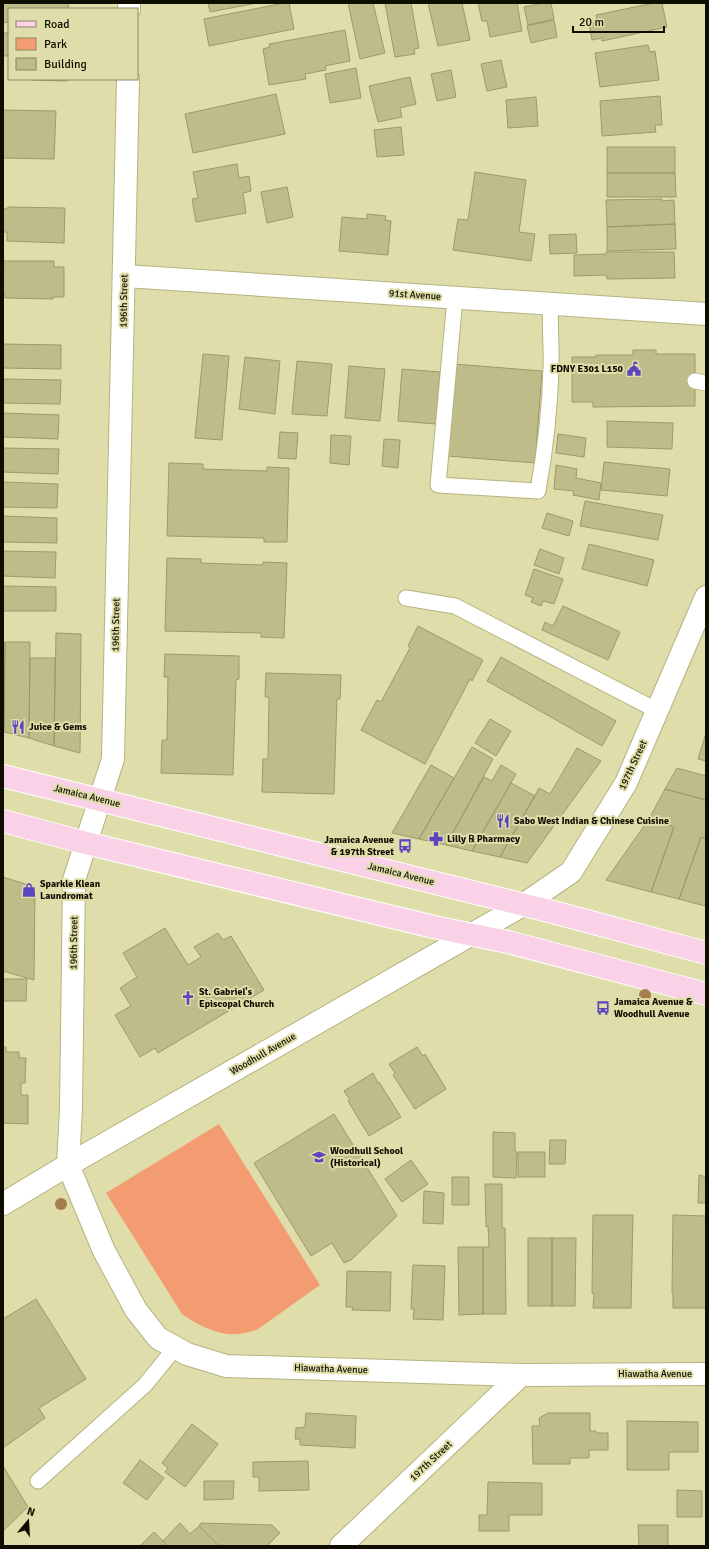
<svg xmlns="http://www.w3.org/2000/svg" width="709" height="1549" viewBox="0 0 709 1549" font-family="Signika,sans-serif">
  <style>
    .green { fill: #f49c71 }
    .building { fill: #bebc89; stroke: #9d9a68 }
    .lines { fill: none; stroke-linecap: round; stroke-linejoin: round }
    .lane-casing { stroke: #b5b380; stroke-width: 17 }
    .street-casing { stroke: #b5b380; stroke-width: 24 }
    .primary-casing { stroke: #fff; stroke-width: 24 }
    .lane { stroke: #fff; stroke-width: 15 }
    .street { stroke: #fff; stroke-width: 22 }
    .primary { stroke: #fad2e7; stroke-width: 22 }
    .tree { fill: #a67e4d }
    .labels { text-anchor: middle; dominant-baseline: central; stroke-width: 4; stroke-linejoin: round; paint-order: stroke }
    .street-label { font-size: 10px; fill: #0f0d00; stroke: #dfdda9 }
    .poi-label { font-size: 10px; font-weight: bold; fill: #0f0d00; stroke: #dfdda9; text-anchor: start }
  </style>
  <rect width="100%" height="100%" fill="#dfdda9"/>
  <path class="green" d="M219,1124L320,1285L258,1329C231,1341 206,1331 182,1314L106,1193Z"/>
  <path class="building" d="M3,3H68L69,9H9V22L3,23Z
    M208,3H257L210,12Z
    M284,3H289L294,29L209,46L204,19Z
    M348,3H373L385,53L360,59Z
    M385,3H411L419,48L414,49L415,54L395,57Z
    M428,3H462L470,40L438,46Z
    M478,3H517L522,31L490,37L487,21H482Z
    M543,3H551L554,19L528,25L524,7Z
    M654,3H662L667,27L602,41V38L592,40L589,24L597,22L596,15Z
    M554,20L557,37L531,43L527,26Z
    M345,30L350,61L325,66L326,70L305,74L306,79L269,85L263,49L270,47L269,44Z
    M3,33H9V56H3Z
    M648,45L650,52L655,51L659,80L600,87L595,53Z
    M501,60L507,87L487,91L481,64Z
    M356,68L361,98L330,103L325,74Z
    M451,70L456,97L437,101L431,74Z
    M410,77L416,104L400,108L402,117L378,122L369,86Z
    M32,79H67V81L32,80Z
    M276,94L285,134L193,153L185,114Z
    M660,96L662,125H655L656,132L602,136L600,101Z
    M536,97L538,126L508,128L506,100Z
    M3,110L56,111L54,159L3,158Z
    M401,127L404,155L377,157L374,130Z
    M607,147H675V173H607Z
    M237,164L239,178L249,176L251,191L243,193L246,213L196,222L192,199L198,198L193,172Z
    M475,172L526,180L519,232L535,234L531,261L453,250L458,219L468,220Z
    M607,173H675L676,197H607Z
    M287,187L293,217L267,223L261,192Z
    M662,199V201L674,200L675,224L607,227L606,200Z
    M8,207L65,208L64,243L7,241V232H3V209H7Z
    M367,214L386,216L385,220L391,221L388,255L339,251L342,217L367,219Z
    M675,224L676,249L607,251V227Z
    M576,234L577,253L550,254L549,235Z
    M606,252H674L675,278L607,279L606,275L574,276V255L606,254Z
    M4,261H54V267H64V297H53V299L5,298V294H3Z
    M3,344L61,345V369L3,368Z
    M633,350H656V354H695V406L593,407V402H572V357H596V355H633Z
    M203,354L229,356L222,440L195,438Z
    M245,357L280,361L275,414L239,409Z
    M297,361L332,364L327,416L292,414Z
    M454,364L542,371L535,463L447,456Z
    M349,366L385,369L380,421L345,418Z
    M402,369L440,372L436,424L398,421Z
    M3,379L61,380L60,404L3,403Z
    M3,413L59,415L58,439L3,437Z
    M607,421L673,423L672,449L607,447Z
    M280,432L298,433L296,459L278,458Z
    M558,434L586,438L584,457L556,453Z
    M331,435L351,436L349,465L330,463Z
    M384,439L400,440L398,468L382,466Z
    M3,448L59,449L58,474L3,472Z
    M604,462L670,469L667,496L601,490Z
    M169,463L203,464V469L267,471V467L289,468L287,542H264V538L167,536Z
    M556,465L577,469L576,478L601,483L599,500L573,495L574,491L554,489Z
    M3,482L58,484L57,508L3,507Z
    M585,501L663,515L658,540L580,526Z
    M547,513L573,521L569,536L542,528Z
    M3,516L57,518V543L3,542Z
    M589,544L654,560L647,586L582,569Z
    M540,549L564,558L559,574L534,565Z
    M3,551L56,552L55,578L3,576Z
    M167,558L201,559V563L263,565V562L287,563L284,638L261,637V633L165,631Z
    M534,569L563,579L554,604L543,601L541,606L531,602L533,598L525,595Z
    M3,586L56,587V611H3Z
    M563,606L620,632L608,660L542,630L545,622L553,626Z
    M418,626L483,660L472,681L470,679L425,764L361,730L377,700L381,702L410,648L408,646Z
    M56,633L81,634L80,753L54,746Z
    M3,642H5L4,732H3Z
    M5,642H30L29,738L4,732Z
    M165,654L239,656V679L236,680L233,775L161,773L162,740H167L168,677H164Z
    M501,657L616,721L602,746L487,681Z
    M30,658H55L54,746L29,738Z
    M266,673L341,675L340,699H337L334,794L262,792L263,759H268L269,697H265Z
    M490,719L511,731L496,756L475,743Z
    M706,733V761L698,759Z
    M472,747L493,759L446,845L419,839Z
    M577,748L601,761L527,863L500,857L539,788L550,794Z
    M431,765L454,778L419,839L392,833Z
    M501,765L516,774L472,851L446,845L484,777L492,781Z
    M677,768L706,776V800L665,789Z
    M511,783L535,796L500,857L472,851Z
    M665,789L706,800V839L701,837L679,899L651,892L674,827L649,819Z
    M649,819L674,827L651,892L606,880Z
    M701,837L706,839V902L705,906L679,899Z
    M3,877L35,887L34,980L3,971Z
    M165,928L188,965L201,957L194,947L218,933L223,940L231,936L264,990L158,1053L155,1048L140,1057L115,1015L131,1006L120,988L137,977L123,953Z
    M3,979H27L26,1001H3Z
    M3,1047H6V1052H19V1058H26L25,1083H21V1095H28V1124L3,1123Z
    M417,1047L423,1056L425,1054L446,1089L415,1109L393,1075L395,1073L389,1064Z
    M373,1073L378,1083L379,1082L401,1117L369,1136L348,1101L350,1100L344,1091Z
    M334,1114L397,1216L351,1260L344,1263L332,1243L311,1256L254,1163Z
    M493,1132L515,1133V1151L517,1152L516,1178L493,1177Z
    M550,1140H566L565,1164H549Z
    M518,1152H545V1177H518Z
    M411,1160L428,1184L402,1202L385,1179Z
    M699,1175L706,1177V1203H698Z
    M452,1177H469V1205H452Z
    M485,1184H502V1228H505L506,1314H483V1247H489L488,1226L486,1227Z
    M424,1191L444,1193L443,1224L423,1223Z
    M593,1215H633L631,1308H593L594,1294L592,1293Z
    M673,1215L706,1216V1308H673V1293H672Z
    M528,1238H552V1306H528Z
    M552,1238H576L575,1306H552Z
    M458,1247H483V1314L459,1315Z
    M413,1265L445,1266L443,1320L413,1319L414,1309H411Z
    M347,1271L391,1272L390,1311L352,1310L353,1307H346Z
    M36,1299L86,1379L39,1408L45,1418L3,1448V1319Z
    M306,1413L356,1416L355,1448L300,1445V1439H295L296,1428L305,1427Z
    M548,1413H590V1431H596V1433H608V1450H589V1458H570V1464H533L532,1426H540L539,1418Z
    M627,1421L698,1422V1452H669V1470H627Z
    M192,1424L218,1444L185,1487L165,1472L168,1468L162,1463Z
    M140,1460L164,1478L147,1500L123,1483Z
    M308,1461L309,1490L259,1491V1477H253V1462Z
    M3,1466L28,1507L3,1531Z
    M204,1481H234L233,1499L204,1500Z
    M488,1482L542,1483V1515H509V1531H479V1515H487Z
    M677,1490L702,1491V1517H677Z
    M180,1523L190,1534L199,1526L219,1546H168L163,1541Z
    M201,1523L272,1525L280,1533L267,1546H219L199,1526Z
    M638,1525H668V1546H639Z
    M154,1532L168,1546H140Z"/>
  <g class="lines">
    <defs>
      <path id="lane" d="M455,298L438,485L538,491C545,451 550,409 551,368C552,347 549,325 551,304
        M695,381L706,383
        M406,598L455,606L658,711
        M38,1481L145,1385L175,1348"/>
      <path id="street" d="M129,9V3
        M128,79L113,759L74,880L71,1108L68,1165L104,1251L136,1310L158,1338L187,1354L226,1366L521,1375L706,1374
        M125,276L706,314
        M3,1204L68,1165L523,905L571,872L626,783L706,597
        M341,1546L521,1375"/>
      <path id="primary" d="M3,776L553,912L706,953
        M3,821L86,843L434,927L508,942L706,994"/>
    </defs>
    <use href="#lane" class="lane-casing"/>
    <use href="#street" class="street-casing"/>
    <use href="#primary" class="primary-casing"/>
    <use href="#lane" class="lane"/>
    <use href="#street" class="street"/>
    <use href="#primary" class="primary"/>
  </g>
  <g class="tree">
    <circle cx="645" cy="995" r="6"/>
    <circle cx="61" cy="1204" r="6"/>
  </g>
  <defs>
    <symbol id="civic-bare" viewBox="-9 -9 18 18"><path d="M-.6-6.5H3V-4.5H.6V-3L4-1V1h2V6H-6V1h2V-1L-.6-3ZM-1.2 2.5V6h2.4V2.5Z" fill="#5b45bd" stroke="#dfdda9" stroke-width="2.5" paint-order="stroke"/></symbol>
    <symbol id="restaurant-bare" viewBox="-9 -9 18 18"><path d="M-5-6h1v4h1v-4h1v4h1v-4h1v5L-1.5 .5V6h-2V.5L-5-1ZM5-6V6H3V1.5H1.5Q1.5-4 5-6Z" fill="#5b45bd" stroke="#dfdda9" stroke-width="2.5" paint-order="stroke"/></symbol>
    <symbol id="pharmacy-bare" viewBox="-9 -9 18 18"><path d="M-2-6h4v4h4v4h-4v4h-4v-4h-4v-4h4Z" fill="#5b45bd" stroke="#dfdda9" stroke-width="2.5" paint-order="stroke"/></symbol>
    <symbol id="bus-bare" viewBox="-9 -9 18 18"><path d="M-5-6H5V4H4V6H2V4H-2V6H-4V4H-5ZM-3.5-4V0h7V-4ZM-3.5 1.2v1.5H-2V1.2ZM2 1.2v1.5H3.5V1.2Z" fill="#5b45bd" stroke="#dfdda9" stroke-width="2.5" paint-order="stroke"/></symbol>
    <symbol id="shop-bare" viewBox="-9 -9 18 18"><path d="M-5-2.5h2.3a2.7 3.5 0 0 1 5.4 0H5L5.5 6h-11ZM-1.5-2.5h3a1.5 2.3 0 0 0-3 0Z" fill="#5b45bd" stroke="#dfdda9" stroke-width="2.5" paint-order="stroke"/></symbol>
    <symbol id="church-bare" viewBox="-9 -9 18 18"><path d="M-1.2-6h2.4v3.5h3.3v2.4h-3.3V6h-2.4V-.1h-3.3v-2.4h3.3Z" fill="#5b45bd" stroke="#dfdda9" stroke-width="2.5" paint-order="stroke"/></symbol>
    <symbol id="school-bare" viewBox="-9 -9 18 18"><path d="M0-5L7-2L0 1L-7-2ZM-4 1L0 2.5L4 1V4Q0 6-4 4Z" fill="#5b45bd" stroke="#dfdda9" stroke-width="2.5" paint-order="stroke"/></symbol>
  </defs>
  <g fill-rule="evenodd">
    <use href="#civic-bare" x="624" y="359" width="20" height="20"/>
    <use href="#restaurant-bare" x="8" y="717" width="20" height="20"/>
    <use href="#restaurant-bare" x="493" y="811" width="20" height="20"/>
    <use href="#pharmacy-bare" x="426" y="829" width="20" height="20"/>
    <use href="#bus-bare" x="395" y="836" width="20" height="20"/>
    <use href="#shop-bare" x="19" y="880" width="20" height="20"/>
    <use href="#church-bare" x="178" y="988" width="20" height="20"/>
    <use href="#bus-bare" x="593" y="998" width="20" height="20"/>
    <use href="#school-bare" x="309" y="1147" width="20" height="20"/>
  </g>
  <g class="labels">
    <g class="street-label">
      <text transform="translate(415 295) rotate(4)">91st Avenue</text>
      <text transform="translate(124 301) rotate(-89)">196th Street</text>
      <text transform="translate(116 625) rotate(-89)">196th Street</text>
      <text transform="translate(633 765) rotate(-65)">197th Street</text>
      <text transform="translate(87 796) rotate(14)">Jamaica Avenue</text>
      <text transform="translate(401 874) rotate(14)">Jamaica Avenue</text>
      <text transform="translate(74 943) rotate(-89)">196th Street</text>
      <text transform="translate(263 1054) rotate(-30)">Woodhull Avenue</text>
      <text transform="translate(331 1369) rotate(2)">Hiawatha Avenue</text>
      <text x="655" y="1374">Hiawatha Avenue</text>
      <text transform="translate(431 1461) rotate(-43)">197th Street</text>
    </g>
    <g class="poi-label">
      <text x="623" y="369" text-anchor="end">FDNY E301 L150</text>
      <text x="29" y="727">Juice &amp; Gems</text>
      <text x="514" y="821">Sabo West Indian &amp; Chinese Cuisine</text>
      <text x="447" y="839">Lilly ℞ Pharmacy</text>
      <text x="394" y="840" text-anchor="end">Jamaica Avenue<tspan x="394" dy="12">&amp; 197th Street</tspan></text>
      <text x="40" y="884">Sparkle Klean<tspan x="40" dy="12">Laundromat</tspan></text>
      <text x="199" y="992">St. Gabriel's<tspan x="199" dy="12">Episcopal Church</tspan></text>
      <text x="614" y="1002">Jamaica Avenue &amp;<tspan x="614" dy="12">Woodhull Avenue</tspan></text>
      <text x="330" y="1151">Woodhull School<tspan x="330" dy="12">(Historical)</tspan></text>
    </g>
  </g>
  <rect width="709" height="1549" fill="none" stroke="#0f0d00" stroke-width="8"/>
  <rect x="8" y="8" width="130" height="72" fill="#dfdda9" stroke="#8c8a65"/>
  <rect x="16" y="21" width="20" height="6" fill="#fad2e7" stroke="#8c8a65"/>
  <text x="44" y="28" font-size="12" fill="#0f0d00">Road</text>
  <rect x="16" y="38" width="20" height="12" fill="#f49c71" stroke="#8c8a65"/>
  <text x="44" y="48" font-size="12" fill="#0f0d00">Park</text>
  <rect x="16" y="58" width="20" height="12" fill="#bebc89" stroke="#8c8a65"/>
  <text x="44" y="68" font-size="12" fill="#0f0d00">Building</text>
  <g transform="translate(28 1521) rotate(18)" stroke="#dfdda9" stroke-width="3" paint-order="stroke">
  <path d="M0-3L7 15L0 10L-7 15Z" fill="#0f0d00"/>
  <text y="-6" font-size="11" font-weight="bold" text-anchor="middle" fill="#0f0d00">N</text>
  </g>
  <path d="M573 26v6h91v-6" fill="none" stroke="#0f0d00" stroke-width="2"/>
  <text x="579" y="26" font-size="12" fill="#0f0d00" stroke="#dfdda9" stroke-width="3" paint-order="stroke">20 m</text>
</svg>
